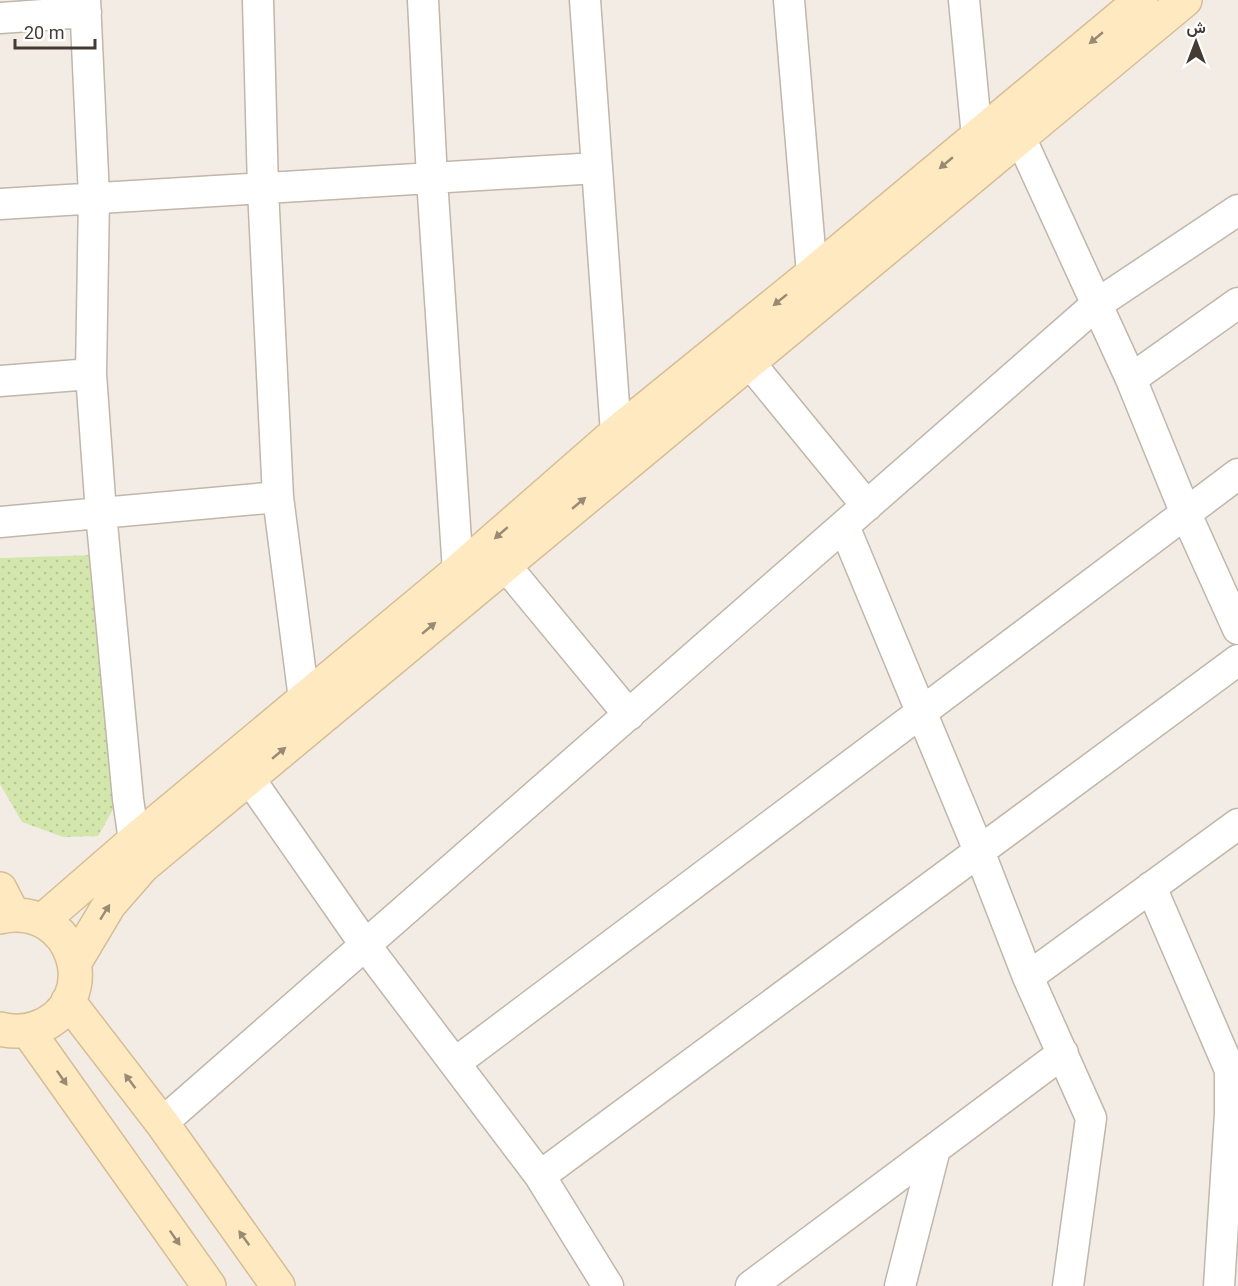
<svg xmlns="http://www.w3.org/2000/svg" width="1238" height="1286" viewBox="0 0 1238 1286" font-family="Roboto,Vazirmatn,sans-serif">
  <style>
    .grass { fill: url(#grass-dots) }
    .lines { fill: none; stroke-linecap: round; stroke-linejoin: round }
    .street-casing { stroke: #c0b6aa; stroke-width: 33 }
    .secondary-casing { stroke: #d6bd95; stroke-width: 36 }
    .street { stroke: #fff; stroke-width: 30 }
    .secondary { stroke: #ffe9c1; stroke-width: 33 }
    .oneway { fill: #988a73 }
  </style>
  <defs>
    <pattern id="grass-dots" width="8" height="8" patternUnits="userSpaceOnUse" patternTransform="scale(1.5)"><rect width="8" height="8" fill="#d3e7ac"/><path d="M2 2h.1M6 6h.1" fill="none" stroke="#b6c795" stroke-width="1.8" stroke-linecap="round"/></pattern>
  </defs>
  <rect width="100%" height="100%" fill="#f2ece4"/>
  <path class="grass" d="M96,555L115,806L98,836L63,837L22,822L0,784V558Z"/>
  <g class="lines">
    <defs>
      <path id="street" d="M85,0L94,197L91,374L101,513L128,799L134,841
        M258,0L263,189L278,497L304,699
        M423,0L432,179L458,571
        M585,0L616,433
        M789,0L812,274
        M964,0L977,137
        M0,18L86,12
        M1020,137L1131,379L1186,514L1238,629
        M0,204L597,168
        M749,362L867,506
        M1131,379L1238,303
        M0,381L91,374
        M0,522L278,497
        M844,526L979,851L1028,977L1091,1118L1068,1286
        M505,565L629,715
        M249,778L366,946L540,1176L608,1286
        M1151,887L1230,1070V1114L1219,1286
        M1028,977L1238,824
        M455,1063L1238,474
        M162,1123L1097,304L1238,210
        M540,1176L1238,660
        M751,1286L1063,1053
        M900,1286L935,1149"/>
      <path id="secondary" d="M0,889L13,914
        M0,917C75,900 106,1003 36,1028C24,1032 12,1032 0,1029
        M43,920L134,841L458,571L616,433L812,274L1141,0
        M75,962L109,905L143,866L1185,0
        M68,1001L162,1123L278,1286
        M28,1031L209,1286"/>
    </defs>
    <use href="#street" class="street-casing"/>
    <use href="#secondary" class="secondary-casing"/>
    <use href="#street" class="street"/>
    <use href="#secondary" class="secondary"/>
  </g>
  <defs><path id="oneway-solid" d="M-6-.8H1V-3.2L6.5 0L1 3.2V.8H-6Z" transform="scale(1.5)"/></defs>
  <g class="oneway">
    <use href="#oneway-solid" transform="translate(1096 38) rotate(140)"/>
    <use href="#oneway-solid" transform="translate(946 163) rotate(140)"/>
    <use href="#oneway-solid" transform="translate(780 300) rotate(141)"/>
    <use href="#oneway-solid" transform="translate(579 503) rotate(-40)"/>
    <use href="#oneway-solid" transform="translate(501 533) rotate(139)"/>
    <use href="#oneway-solid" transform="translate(429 628) rotate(-40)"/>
    <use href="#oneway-solid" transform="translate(279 753) rotate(-40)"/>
    <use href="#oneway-solid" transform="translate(105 912) rotate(-58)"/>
    <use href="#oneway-solid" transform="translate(62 1078) rotate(55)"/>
    <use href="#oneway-solid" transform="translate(130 1081) rotate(-127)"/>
    <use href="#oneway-solid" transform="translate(175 1238) rotate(55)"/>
    <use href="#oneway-solid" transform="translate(244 1238) rotate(-126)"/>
  </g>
  <g transform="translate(1196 42)" stroke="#ffffff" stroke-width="4.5" paint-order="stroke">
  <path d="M0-4.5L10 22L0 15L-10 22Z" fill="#443c34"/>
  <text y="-9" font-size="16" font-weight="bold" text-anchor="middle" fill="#443c34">ش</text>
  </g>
  <path d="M15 39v9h80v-9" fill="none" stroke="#443c34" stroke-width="3"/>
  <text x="24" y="39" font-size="18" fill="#443c34" stroke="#ffffff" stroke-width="4.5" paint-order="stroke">20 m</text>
</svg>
